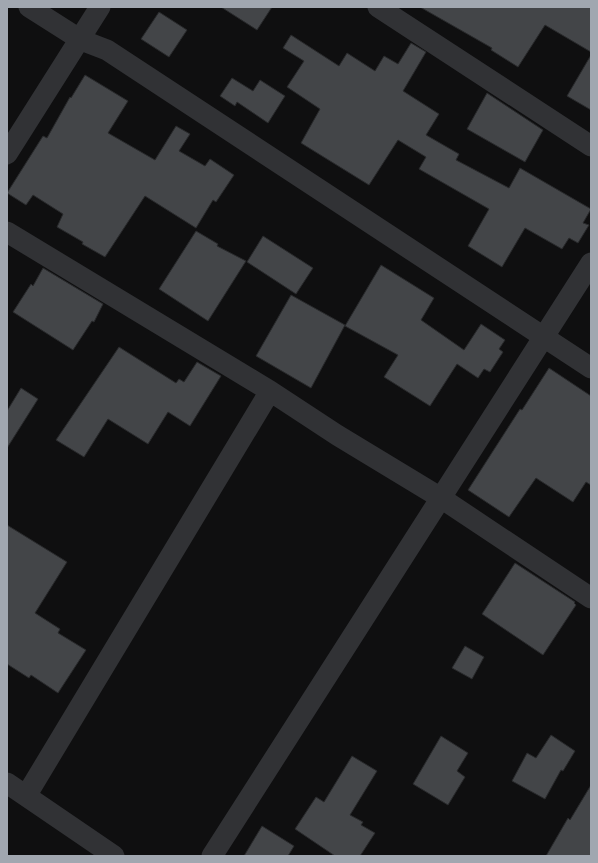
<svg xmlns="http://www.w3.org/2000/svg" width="598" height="863" viewBox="0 0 598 863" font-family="'Golos Text',sans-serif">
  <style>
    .building { fill: #434548; stroke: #292a2c }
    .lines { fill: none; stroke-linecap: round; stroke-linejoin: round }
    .street { stroke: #313235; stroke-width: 21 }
  </style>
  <rect width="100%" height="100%" fill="#0f0f10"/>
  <path class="building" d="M221,7H272L257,30Z
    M420,7H591V52L545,25L518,67L491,50L492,48Z
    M159,12L187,30L169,57L141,39Z
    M291,35L339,66L347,53L375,71L384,56L398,64L411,43L426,52L403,91L439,114L426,135L459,154L456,160L509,188L520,168L591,209L583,223L589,225L578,243L569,238L562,249L525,228L502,267L468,246L489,209L419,169L426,157L398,140L369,185L301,143L320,109L287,87L304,61L283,48Z
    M591,55V110L567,96Z
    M85,75L128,101L108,133L155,160L176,126L190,134L179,151L205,166L210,159L234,175L216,202L213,200L196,228L145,196L105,257L82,244L83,242L57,227L63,214L33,195L26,205L7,193L43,136L47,138L70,97L71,98Z
    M232,78L253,91L260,80L285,96L268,123L237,102L235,106L220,96Z
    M487,93L543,130L525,162L467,129Z
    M196,231L218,244L217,246L246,261L208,321L159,289Z
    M263,236L313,268L296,294L247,262Z
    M381,265L434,298L421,320L464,350L481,324L505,340L499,349L503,352L490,372L484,369L478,378L457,364L430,406L384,377L398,355L345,326Z
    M43,268L103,304L94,322L92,321L73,350L13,312L31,284L33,286Z
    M291,295L345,325L311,388L256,356Z
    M119,347L176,383L179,379L184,382L197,362L221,376L190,426L168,412L148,444L108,419L84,457L56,440Z
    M549,368L591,396V485L586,482L573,502L536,478L509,517L468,490L520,409L522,410Z
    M21,388L38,399L7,448V411Z
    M7,525L67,562L35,613L60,629L58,633L86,650L58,693L31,675L29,678L7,664Z
    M515,563L575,602L574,603L576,605L543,655L482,614Z
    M465,646L484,657L472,679L452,668Z
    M551,735L575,751L563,771L561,770L545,799L512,781L527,753L536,758Z
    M441,736L468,753L457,771L465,777L448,805L413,784Z
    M352,756L377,771L350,815L363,822L361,825L375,833L360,856H335L295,829L316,797L324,802Z
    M591,785V856H546L568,818L570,820Z
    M262,826L294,846L288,856H244Z"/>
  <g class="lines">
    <path class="street" d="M29,7L81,40L107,50L591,368
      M378,7L591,146
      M7,154L100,7
      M7,232L270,391L337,435L441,498L591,598
      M7,783L114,856
      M26,796L270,391
      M212,856L591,263"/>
  </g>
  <rect width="598" height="863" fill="none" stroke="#a1a7b0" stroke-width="16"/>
</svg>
